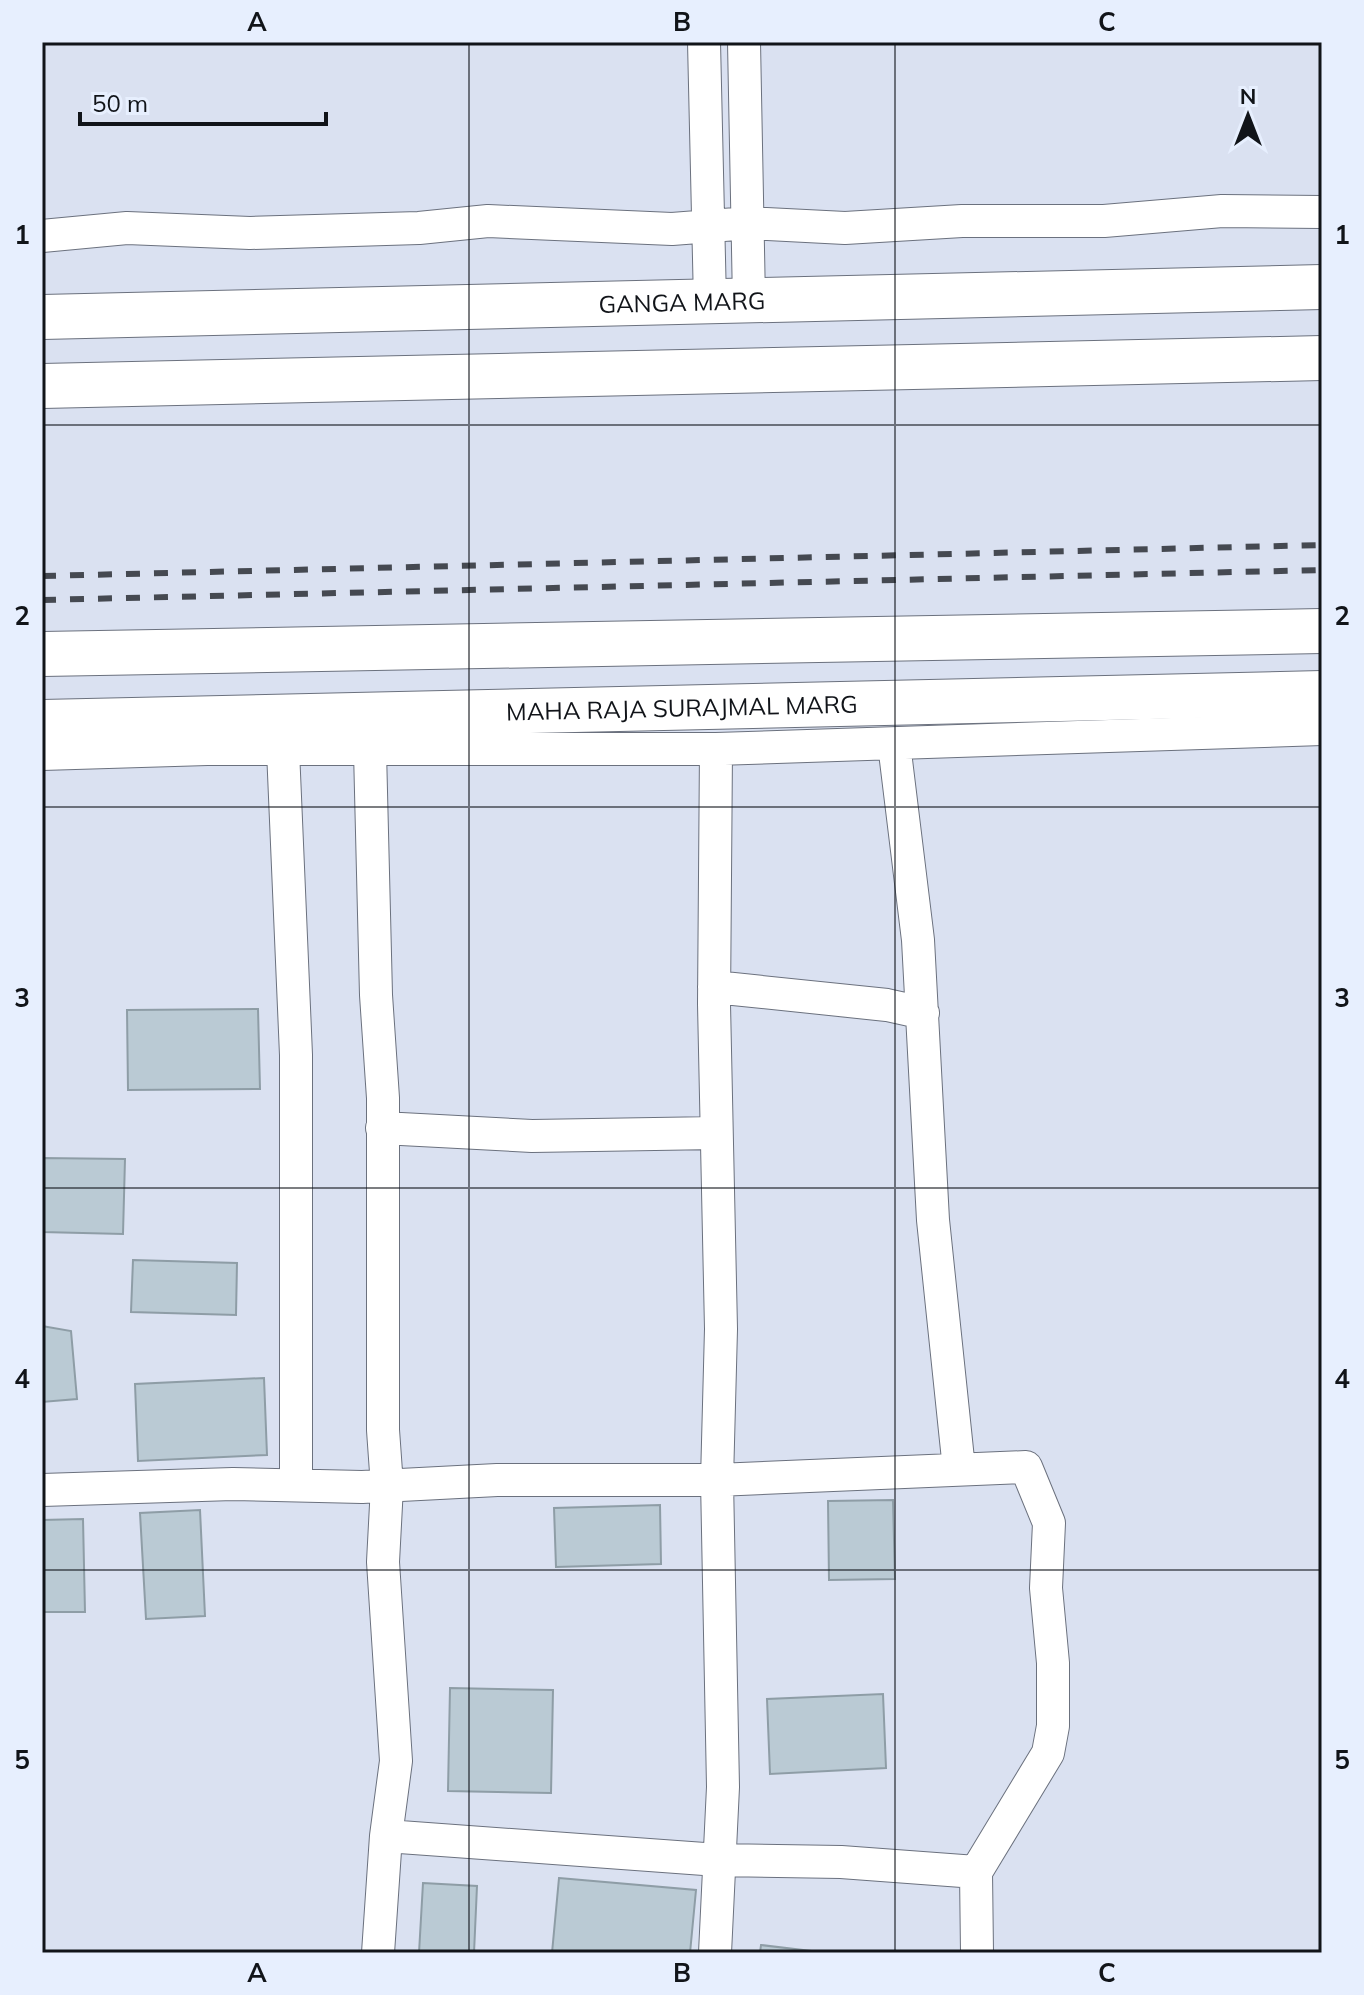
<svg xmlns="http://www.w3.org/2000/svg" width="1364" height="1995" viewBox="0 0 1364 1995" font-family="Mulish,sans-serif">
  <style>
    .building { fill: #bacad4; stroke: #8e9da6; stroke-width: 2 }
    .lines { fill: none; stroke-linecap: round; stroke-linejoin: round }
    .street-casing { stroke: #6b717e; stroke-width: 34 }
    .secondary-casing { stroke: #6b717e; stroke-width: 46 }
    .street { stroke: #fff; stroke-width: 32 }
    .secondary { stroke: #fff; stroke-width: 44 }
    .rail { stroke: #454951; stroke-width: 6; stroke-dasharray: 14 14; stroke-linecap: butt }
    .grid { fill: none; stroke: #111419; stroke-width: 2; stroke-opacity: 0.55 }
    .labels { text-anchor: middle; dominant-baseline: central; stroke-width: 6; stroke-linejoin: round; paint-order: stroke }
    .street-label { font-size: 24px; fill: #111419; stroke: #e7effe }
    .neatline { fill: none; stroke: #111419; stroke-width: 3 }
    .grid-label { font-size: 26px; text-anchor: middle; font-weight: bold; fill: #111419 }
  </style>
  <rect width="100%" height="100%" fill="#dae1f1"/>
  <path class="building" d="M258,1009L260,1089L128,1090L127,1010Z
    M42,1158L125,1159L123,1234L42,1232Z
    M133,1260L237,1263L236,1315L131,1312Z
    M42,1326L71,1331L77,1399L42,1402Z
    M264,1378L267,1455L138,1461L135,1384Z
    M893,1500L895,1579L829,1580L828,1501Z
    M660,1505L661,1564L556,1567L554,1508Z
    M200,1510L205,1616L146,1619L140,1513Z
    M83,1519L85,1612H42V1520Z
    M450,1688L553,1690L551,1793L448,1791Z
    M883,1694L886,1768L770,1774L767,1699Z
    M559,1878L696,1890L690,1953H552Z
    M423,1883L477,1886L474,1953H419Z
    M761,1945L828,1953H760Z"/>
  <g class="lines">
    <defs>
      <path id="street" d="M704,42L710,302
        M744,42L749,301
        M42,236L127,228L250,233L419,228L488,221L672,229L749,223L845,228L962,221H1104L1222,211L1322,212
        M365,729L370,751L376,995L383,1098V1430L387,1486L383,1562L396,1761L386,1836
        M894,744L918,940L933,1220L959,1469
        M283,750L296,1055V1485
        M42,754L207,749H716L1322,729
        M714,987L887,1005L923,1013
        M382,1128L532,1136L716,1133
        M42,1490L233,1484L362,1487L497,1480H717L1026,1467L1049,1523L1046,1588L1053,1663V1726L1048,1753L976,1872
        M378,1953L386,1836L718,1860L841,1862L976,1872L977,1953
        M715,1953L723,1787L717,1480L721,1329L714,1004L716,749"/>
      <g id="secondary">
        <path id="s1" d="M42,317L1322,287"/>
        <path d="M42,386L1322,358"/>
        <path d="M42,654L1322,631"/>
        <path id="s2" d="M42,722L1322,693"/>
      </g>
    </defs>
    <use href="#street" class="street-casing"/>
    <use href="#secondary" class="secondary-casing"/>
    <use href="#street" class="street"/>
    <use href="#secondary" class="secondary"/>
    <path class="rail" d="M42,576L1322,545
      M42,600L1322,570"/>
  </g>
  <path class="grid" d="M469,42V1953M895,42V1953M42,425H1322M42,807H1322M42,1188H1322M42,1570H1322"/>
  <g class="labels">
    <g class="street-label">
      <text stroke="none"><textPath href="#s1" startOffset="640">GANGA MARG</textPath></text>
      <text stroke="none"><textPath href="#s2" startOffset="640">MAHA RAJA SURAJMAL MARG</textPath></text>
    </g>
  </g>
  <rect width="1364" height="1995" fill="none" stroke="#e7effe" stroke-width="88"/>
  <g transform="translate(1248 116)" stroke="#e7effe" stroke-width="6" paint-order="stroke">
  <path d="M0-6L14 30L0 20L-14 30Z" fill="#111419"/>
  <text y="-12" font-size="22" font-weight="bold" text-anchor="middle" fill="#111419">N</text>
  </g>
  <path d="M80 112v12h246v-12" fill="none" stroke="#111419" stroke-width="4"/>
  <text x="92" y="112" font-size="24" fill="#111419" stroke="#e7effe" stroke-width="6" paint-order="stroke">50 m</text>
  <rect x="44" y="44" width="1276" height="1907" class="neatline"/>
  <g class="grid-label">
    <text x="257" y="31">A</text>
    <text x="682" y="31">B</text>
    <text x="1107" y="31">C</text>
    <text x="22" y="244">1</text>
    <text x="1342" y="244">1</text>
    <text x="22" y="625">2</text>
    <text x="1342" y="625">2</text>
    <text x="22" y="1007">3</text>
    <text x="1342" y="1007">3</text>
    <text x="22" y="1388">4</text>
    <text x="1342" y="1388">4</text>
    <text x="22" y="1769">5</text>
    <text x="1342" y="1769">5</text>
    <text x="257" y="1982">A</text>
    <text x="682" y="1982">B</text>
    <text x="1107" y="1982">C</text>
  </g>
</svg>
